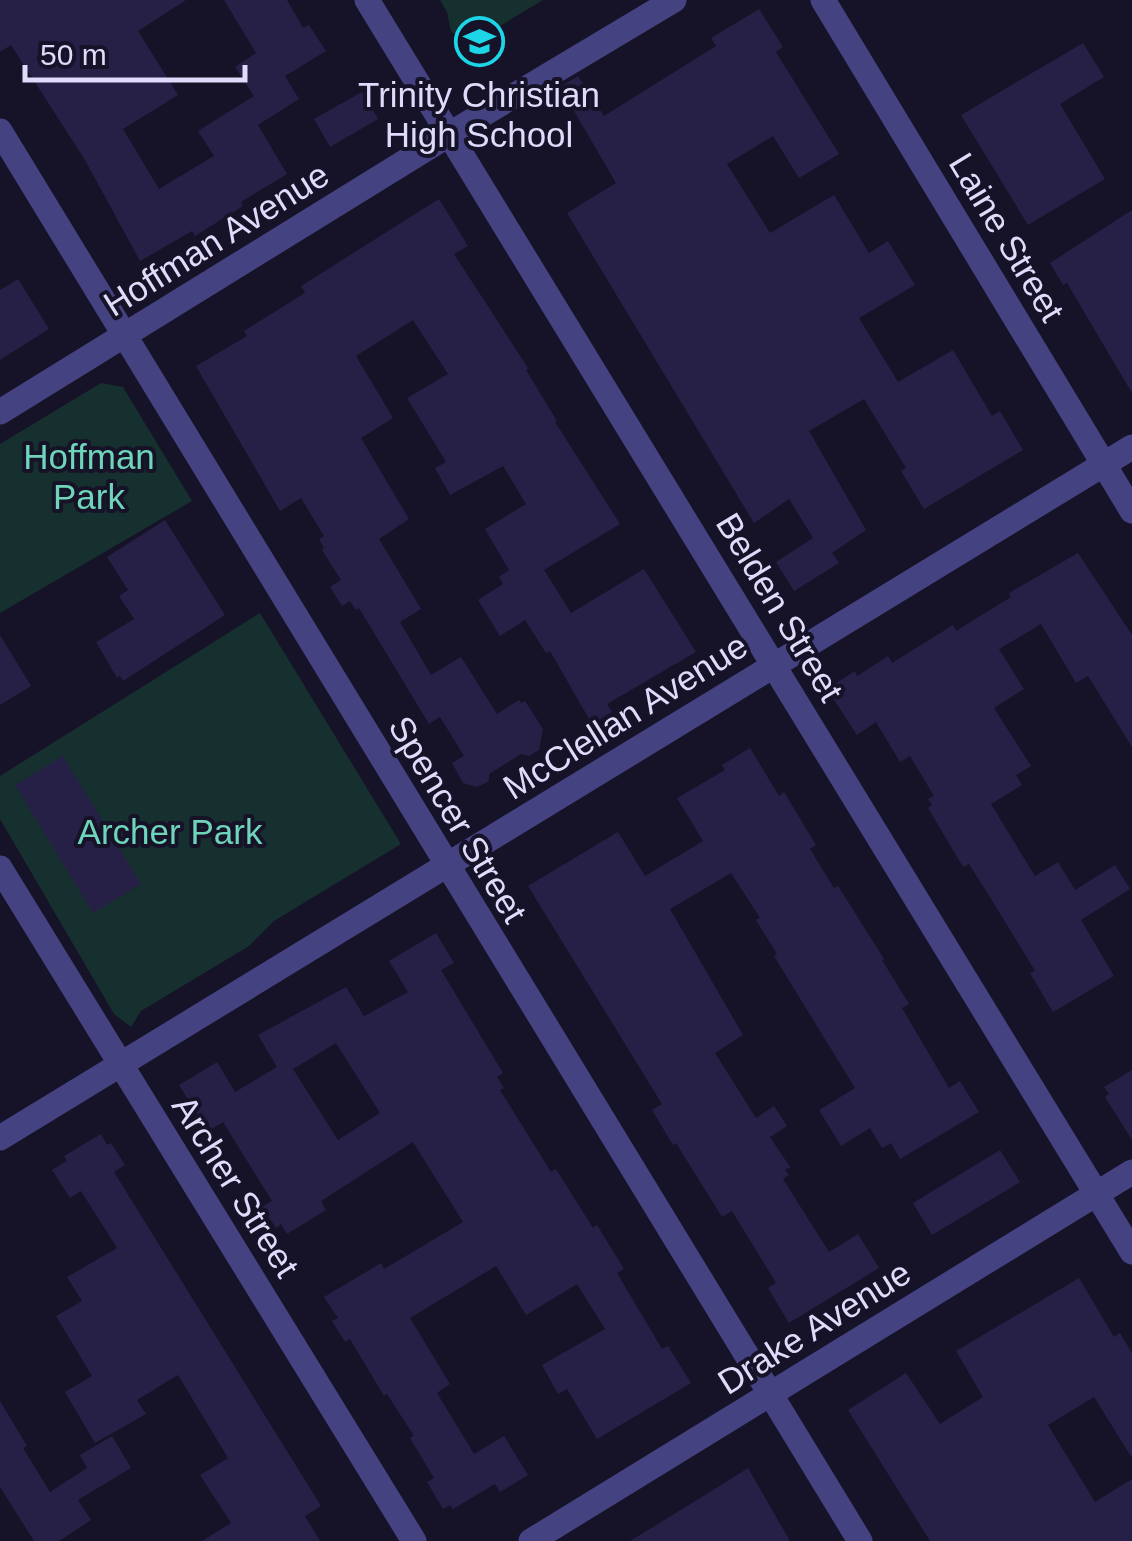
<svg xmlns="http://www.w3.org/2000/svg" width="1132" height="1541" viewBox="0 0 1132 1541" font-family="Helvetica,sans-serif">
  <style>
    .green { fill: #16302f }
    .building { fill: #272046; fill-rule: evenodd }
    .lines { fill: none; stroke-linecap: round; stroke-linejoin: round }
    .minor { stroke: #444281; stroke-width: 25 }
    .labels { text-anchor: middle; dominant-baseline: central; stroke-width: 8; stroke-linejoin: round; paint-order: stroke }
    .poi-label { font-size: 35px; fill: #dfdcfb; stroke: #161227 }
    .street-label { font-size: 35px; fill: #dfdcfb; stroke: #161227 }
    .park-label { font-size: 35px; fill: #6ed5ba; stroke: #161227 }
  </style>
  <rect width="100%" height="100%" fill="#161227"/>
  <path class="green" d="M440,0H543L480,38L470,40L451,32L447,12Z
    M101,383L123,387L192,501L0,613V444Z
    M260,613L401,844L274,921L249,946L141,1011L131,1027L114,1014L0,819V776Z"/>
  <path class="building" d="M0,0H186L138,31L178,95L123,129L159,189L214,156L198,131L254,96L235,67L256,53L224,0H287L303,28L309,25L326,51L285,76L299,99L258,125L287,174L241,202L243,206L195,236L192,231L140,261L85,160L11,45L0,52Z
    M759,9L783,47L776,52L839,154L799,178L773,136L727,164L770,233L834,195L869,253L888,241L915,285L859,318L898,382L953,350L992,416L1000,411L1023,450L924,509L901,471L906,468L864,399L809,431L866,530L832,553L839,563L794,591L776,562L813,538L789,499L754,523L567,213L616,183L560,87L578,76L604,116L716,46L711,38Z
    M1083,43L1104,77L1060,104L1105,179L1028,225L961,115Z
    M362,92L378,119L330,147L314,119Z
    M439,199L468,246L454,254L528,368L526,370L557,421L555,422L620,524L544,570L571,613L644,569L696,652L607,704L612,712L592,724L550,651L546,653L525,620L500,636L478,600L503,584L499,577L509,570L485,529L526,504L503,466L450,495L435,468L446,462L407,398L448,374L413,320L356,356L393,418L361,438L409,519L379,539L421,609L400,622L431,675L461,657L497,714L519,700L521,703L525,701L543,729L539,750L529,756L521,754L489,774V781L477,787L463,783L452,763L464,756L440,717L429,724L359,608L356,610L350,601L342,606L330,587L341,580L322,550L324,548L319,539L324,536L301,498L280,511L196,366L247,336L244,331L305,293L301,286Z
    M1132,210V393L1067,283L1063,285L1050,263Z
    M18,279L49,329L0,360V290Z
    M165,520L225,615L123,681L120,676L117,678L96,642L134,619L119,596L128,590L107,557Z
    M1078,553L1132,635V747L1088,676L1076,683L1041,624L999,649L1024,689L994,708L1031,766L1016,775L1022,785L991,804L1035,876L1058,862L1075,890L1115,865L1130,889L1081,920L1114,976L1053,1012L1030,973L1035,971L993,902L969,864L963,867L928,808L932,805L928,799L934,796L910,756L900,762L876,722L857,735L827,689L855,671L857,676L888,656L892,663L953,625L956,631L1011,597L1009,593Z
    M0,635L31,686L0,705Z
    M750,748L779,796L784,792L816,845L810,849L834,888L838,886L884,959L882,960L909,1004L902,1008L949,1088L960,1081L979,1112L900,1159L891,1143L882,1148L870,1128L841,1146L819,1110L855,1088L774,956L777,954L756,920L760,918L731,873L670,909L743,1035L715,1053L756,1118L774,1106L787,1126L770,1137L790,1167L785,1170L789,1175L783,1179L829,1252L858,1234L879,1268L789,1323L768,1288L776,1283L732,1211L722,1217L676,1143L673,1145L652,1110L662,1104L528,886L618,832L645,876L703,841L677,798L725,770L722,765Z
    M63,756L141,884L93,913L15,785Z
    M436,933L454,963L441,970L503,1073L497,1077L504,1088L500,1090L551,1172L556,1169L593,1228L597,1225L624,1269L617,1273L662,1349L668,1346L691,1383L597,1439L567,1389L558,1394L542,1365L605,1329L577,1284L526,1315L496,1266L410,1318L450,1384L437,1393L474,1454L504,1436L528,1475L500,1492L495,1484L453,1509L450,1505L443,1509L427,1482L434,1478L410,1438L414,1436L387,1394L384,1396L350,1339L345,1342L332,1321L338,1318L324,1297L381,1263L384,1269L463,1222L413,1142L321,1201L326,1210L287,1234L281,1224L276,1228L262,1207L272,1201L223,1122L208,1131L179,1085L217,1062L235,1092L277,1067L258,1035L346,987L364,1016L408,992L389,961ZM336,1043L380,1113L338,1140L293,1069Z
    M1132,1070V1140L1105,1097L1109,1094L1104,1087Z
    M101,1134L107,1145L111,1143L125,1165L114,1172L321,1506L305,1516L320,1541H202L231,1523L200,1475L228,1458L178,1375L137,1400L146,1414L95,1443L65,1392L92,1376L56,1316L82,1301L67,1277L117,1248L81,1191L70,1198L52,1170L67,1161L64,1156Z
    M1000,1150L1020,1182L932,1235L913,1203Z
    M1079,1278L1114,1337L1120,1333L1132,1353V1458L1094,1397L1048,1425L1095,1502L1132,1479V1541H930L848,1410L906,1373L940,1424L983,1397L956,1351Z
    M0,1401L27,1446L23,1448L50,1492L87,1468L80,1455L112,1436L131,1468L78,1500L91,1520L59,1541H34L0,1487Z
    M748,1468L790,1541H630L710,1492Z"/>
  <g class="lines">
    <path class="minor" d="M367,0L1132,1252
      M823,0L1132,511
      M0,131L860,1541
      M0,412L450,134L674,0
      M0,868L414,1541
      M0,1138L1132,447
      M531,1541L1132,1172"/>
  </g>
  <defs>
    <symbol id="school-ring" viewBox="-11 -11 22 22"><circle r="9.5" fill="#161227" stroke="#1cd6e7" stroke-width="1.5"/><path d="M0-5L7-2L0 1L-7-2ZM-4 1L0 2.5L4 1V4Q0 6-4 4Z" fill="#1cd6e7"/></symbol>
  </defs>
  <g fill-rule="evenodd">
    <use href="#school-ring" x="452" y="14" width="55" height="55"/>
  </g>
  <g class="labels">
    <g class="poi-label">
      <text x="479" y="94">Trinity Christian<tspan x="479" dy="40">High School</tspan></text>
    </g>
    <g class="street-label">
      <text transform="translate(1007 237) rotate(59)">Laine Street</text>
      <text transform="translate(216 239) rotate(-32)">Hoffman Avenue</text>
      <text transform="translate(780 607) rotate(59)">Belden Street</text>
      <text transform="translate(625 716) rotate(-32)">McClellan Avenue</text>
      <text transform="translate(458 819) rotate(59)">Spencer Street</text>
      <text transform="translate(236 1186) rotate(58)">Archer Street</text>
      <text transform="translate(814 1327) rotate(-32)">Drake Avenue</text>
    </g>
    <g class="park-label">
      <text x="89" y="456">Hoffman<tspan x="89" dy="40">Park</tspan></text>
      <text x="170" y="831">Archer Park</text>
    </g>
  </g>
  <path d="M25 65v15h220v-15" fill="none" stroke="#dfdcfb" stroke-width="5"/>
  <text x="40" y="65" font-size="30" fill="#dfdcfb" stroke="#161227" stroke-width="8" paint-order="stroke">50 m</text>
</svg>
